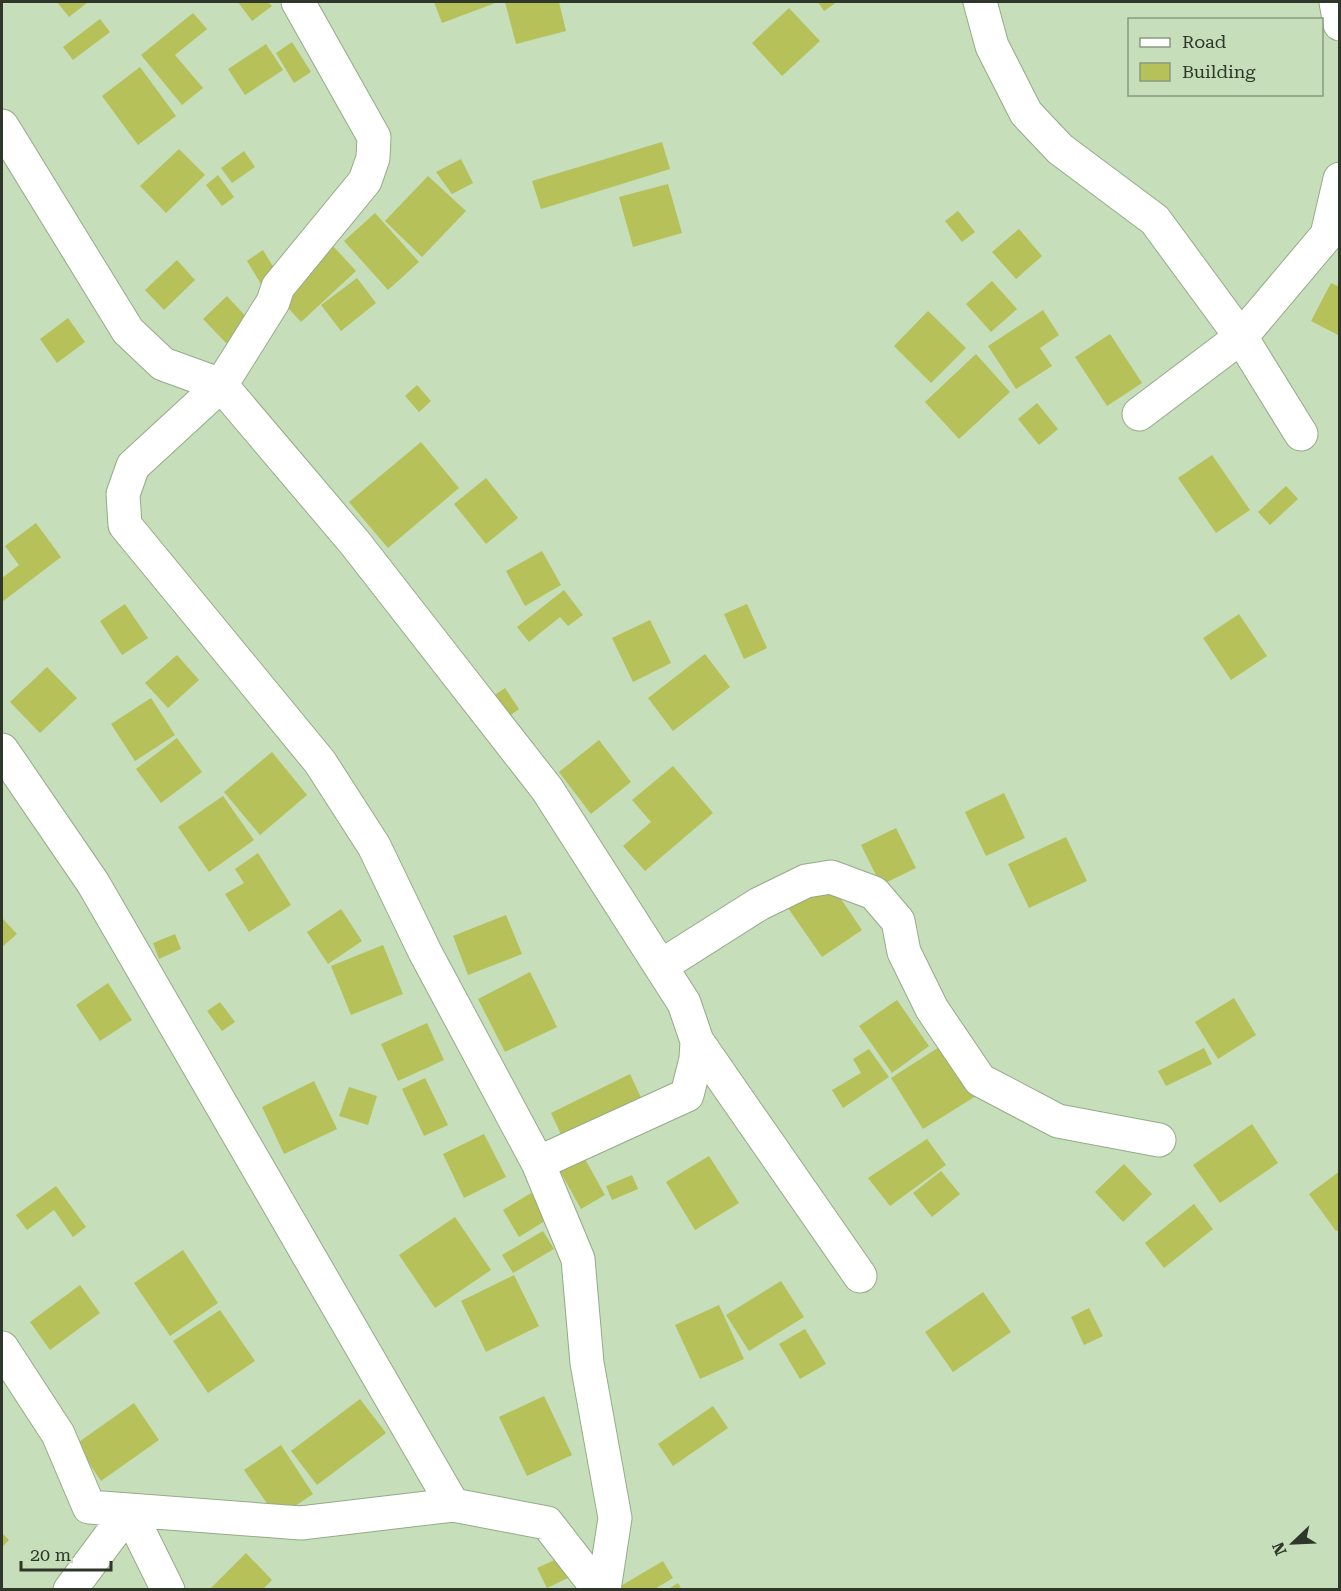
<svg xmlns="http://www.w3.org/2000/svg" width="1341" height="1591" viewBox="0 0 1341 1591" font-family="'Roboto Serif',serif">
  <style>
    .building { fill: #b6c159 }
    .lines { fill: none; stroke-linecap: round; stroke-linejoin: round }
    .minor-casing { stroke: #94ab87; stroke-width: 35 }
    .minor { stroke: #fff; stroke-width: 33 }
  </style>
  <rect width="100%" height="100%" fill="#c6deb9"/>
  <path class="building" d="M57,2H88L69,17Z
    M238,2H268L272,6L252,21Z
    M434,2H498L442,23Z
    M505,2H559L566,31L516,44Z
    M818,2H837L824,11Z
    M789,8L820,41L782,76L752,43Z
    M193,13L207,29L175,55L203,88L182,105L141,55Z
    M100,19L110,32L73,60L63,47Z
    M292,42L311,72L294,83L276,53Z
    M266,44L283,70L245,95L228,69Z
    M140,67L176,116L138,145L102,96Z
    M662,142L670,169L541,209L532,181Z
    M179,149L205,175L166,213L140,186Z
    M244,151L255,167L232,183L221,168Z
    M461,159L473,183L452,194L436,172Z
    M218,175L234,197L222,206L206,185Z
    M428,176L466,211L422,257L385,221Z
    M668,184L682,233L633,247L619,197Z
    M958,211L975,232L962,242L945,221Z
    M375,213L419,262L388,290L344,241Z
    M1019,229L1042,256L1016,279L992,252Z
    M333,246L356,271L301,322L278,297Z
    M263,250L280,278L264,289L247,261Z
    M177,260L195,280L164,310L145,290Z
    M357,278L376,303L341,331L321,305Z
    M992,281L1017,309L991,332L966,304Z
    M1331,283L1340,287V336L1311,321Z
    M227,296L251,322L227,344L203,319Z
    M1043,310L1059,335L1040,348L1052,366L1016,389L988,346Z
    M928,311L966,348L931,383L894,346Z
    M68,318L85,342L57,363L40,339Z
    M1110,334L1142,383L1107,406L1075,357Z
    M976,354L1010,392L959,439L925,402Z
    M417,385L431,401L419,412L405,396Z
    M1037,403L1058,429L1039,445L1018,419Z
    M421,442L459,488L388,548L349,502Z
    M1212,455L1250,510L1216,533L1178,478Z
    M486,478L518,518L486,544L454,504Z
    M1286,486L1298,499L1270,525L1258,512Z
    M36,523L61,557L2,602V578L19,565L5,546Z
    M542,551L561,585L525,606L506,571Z
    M564,590L583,615L568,626L560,617L529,642L517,627Z
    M125,604L148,638L122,655L100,621Z
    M747,604L767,648L744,659L724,614Z
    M1239,614L1267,656L1231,680L1203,638Z
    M650,620L671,663L633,682L612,638Z
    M705,654L730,687L673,731L648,698Z
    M177,655L199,680L168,708L145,683Z
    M47,667L77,698L40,733L10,702Z
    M505,688L519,709L504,720L489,699Z
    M151,698L175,735L135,761L111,724Z
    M177,738L202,772L161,803L136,769Z
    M599,740L631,782L591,814L559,772Z
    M272,752L307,795L260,835L224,792Z
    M673,766L713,813L645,871L623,846L651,822L632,800Z
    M1004,793L1025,838L986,856L965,812Z
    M223,796L254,840L209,872L178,827Z
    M896,828L916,868L881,885L861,845Z
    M1066,837L1087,881L1029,908L1008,864Z
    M258,853L291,905L249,932L225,894L244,883L235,869Z
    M828,880L862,930L822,957L788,908Z
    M341,909L362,941L328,964L307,932Z
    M506,915L522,954L468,975L453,936Z
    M2,918L17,934L2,947Z
    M175,934L181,949L159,959L153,943Z
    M383,945L403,994L351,1015L331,966Z
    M530,972L557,1027L505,1052L478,999Z
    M108,983L132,1020L100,1041L76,1005Z
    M1234,998L1256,1035L1218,1059L1195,1022Z
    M897,1000L929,1046L892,1073L859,1026Z
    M220,1002L235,1022L222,1031L207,1011Z
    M427,1023L444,1060L398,1081L381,1044Z
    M947,1042L976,1096L923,1129L891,1078Z
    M1204,1048L1212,1064L1166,1086L1158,1071Z
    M869,1049L889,1077L843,1108L832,1090L861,1073L853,1059Z
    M630,1074L644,1104L565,1143L551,1113Z
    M425,1078L448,1125L424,1136L402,1089Z
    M314,1081L337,1129L284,1154L262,1107Z
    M349,1087L377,1096L368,1125L339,1116Z
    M1252,1124L1278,1163L1220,1203L1193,1165Z
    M484,1134L506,1177L464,1198L443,1154Z
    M927,1139L946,1165L890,1206L868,1178Z
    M580,1150L605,1195L581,1209L556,1164Z
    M709,1156L739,1203L695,1230L666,1182Z
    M1124,1164L1152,1194L1123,1222L1095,1192Z
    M941,1171L960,1194L932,1217L913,1193Z
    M1340,1171V1229L1336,1231L1309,1194Z
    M632,1175L638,1189L612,1200L606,1186Z
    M56,1186L86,1227L73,1237L54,1210L27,1230L16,1215Z
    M531,1193L548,1219L519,1237L503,1210Z
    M1194,1204L1213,1229L1164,1268L1145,1243Z
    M455,1217L491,1270L435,1308L399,1255Z
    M543,1231L554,1249L513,1273L502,1255Z
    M183,1250L218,1303L170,1336L134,1283Z
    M514,1275L539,1326L486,1352L461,1301Z
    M781,1281L804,1317L749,1351L726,1315Z
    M80,1285L100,1313L50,1350L30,1322Z
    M983,1292L1011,1332L953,1372L925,1332Z
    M719,1305L744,1359L700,1379L675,1325Z
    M1089,1308L1103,1336L1084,1345L1071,1317Z
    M220,1310L255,1361L208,1393L173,1341Z
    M805,1329L826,1364L800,1379L779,1344Z
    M544,1396L572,1455L527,1476L499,1417Z
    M360,1399L386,1433L317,1485L291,1451Z
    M134,1403L159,1440L101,1481L76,1444Z
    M713,1406L728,1428L673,1466L658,1444Z
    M281,1445L313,1494L277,1518L244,1470Z
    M2,1533L9,1540L2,1547Z
    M246,1553L272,1580L262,1590H209Z
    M559,1558L568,1578L547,1588L537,1568Z
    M663,1561L673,1578L653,1590H614Z
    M678,1583L682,1590H667Z"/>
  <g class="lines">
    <defs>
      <path id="minor" d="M980,2L992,46L1026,113L1060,149L1155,220L1241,337L1301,434
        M1336,2L1340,24
        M2,126L128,331L163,364L221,385L273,302L278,287L365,181L373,158L374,137L298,2
        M1139,414L1241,337L1327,235L1340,179
        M2,750L93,883L453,1505L547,1523L599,1590
        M661,966L759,904L806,881L831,877L874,893L898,921L904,952L932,1009L980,1080L1058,1121L1159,1140
        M538,1163L687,1095L696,1059L697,1041
        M2,1348L58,1434L89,1507L301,1523L453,1505
        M70,1590L129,1511L168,1590
        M604,1590L615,1518L587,1363L578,1259L538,1163L425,952L374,846L320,762L125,525L123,494L133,466L221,385L355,543L547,789L684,1003L697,1041L860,1276"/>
    </defs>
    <use href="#minor" class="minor-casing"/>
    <use href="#minor" class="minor"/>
  </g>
  <rect width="1341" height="1591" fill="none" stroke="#2e3729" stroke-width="6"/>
  <rect x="1128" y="18" width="195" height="78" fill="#c6deb9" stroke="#899b7f" stroke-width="1.5"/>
  <rect x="1140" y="38" width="30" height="9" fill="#ffffff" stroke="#899b7f" stroke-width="1.5"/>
  <text x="1182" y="48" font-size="18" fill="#2e3729">Road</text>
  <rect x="1140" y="63" width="30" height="18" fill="#b6c159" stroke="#899b7f" stroke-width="1.5"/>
  <text x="1182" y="78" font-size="18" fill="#2e3729">Building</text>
  <g transform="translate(1293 1543) rotate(247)" stroke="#c6deb9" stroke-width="4.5" paint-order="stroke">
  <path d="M0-4.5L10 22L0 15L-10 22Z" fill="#2e3729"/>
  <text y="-9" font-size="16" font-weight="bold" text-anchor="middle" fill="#2e3729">N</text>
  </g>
  <path d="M21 1561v9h90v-9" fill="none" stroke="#2e3729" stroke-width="3"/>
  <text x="30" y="1561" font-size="18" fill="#2e3729" stroke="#c6deb9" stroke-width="4.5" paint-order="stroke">20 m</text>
</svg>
